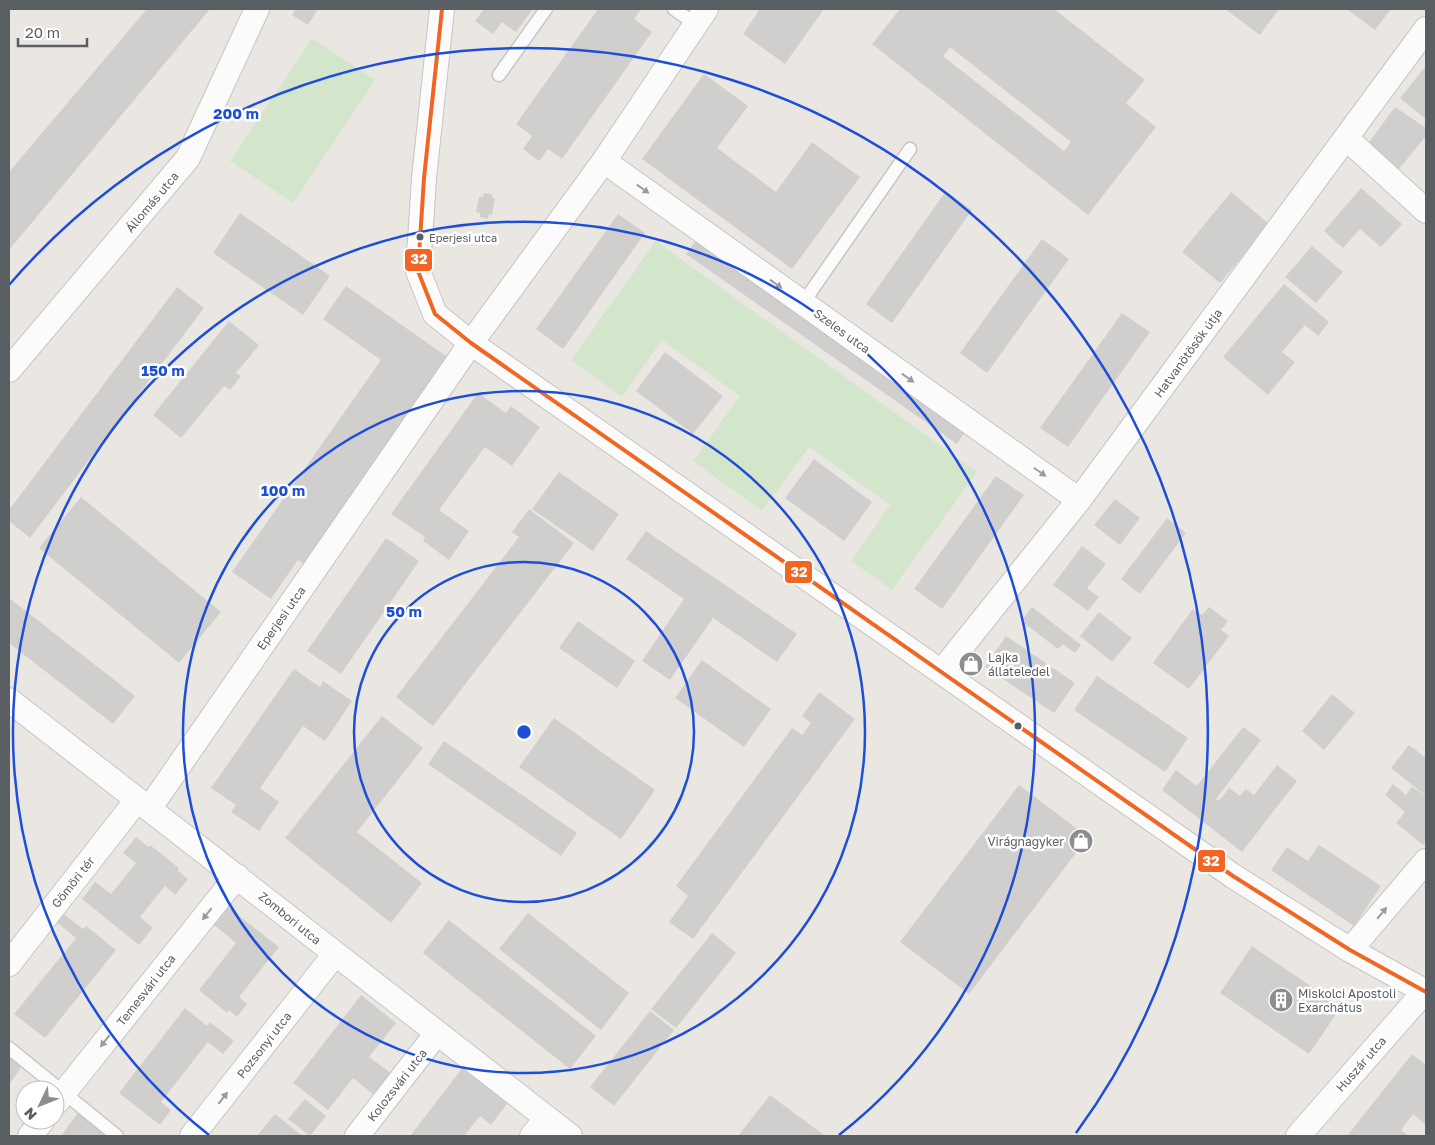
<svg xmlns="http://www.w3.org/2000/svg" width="1435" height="1145" viewBox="0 0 1435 1145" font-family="'Golos Text',sans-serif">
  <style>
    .green { fill: #d3e6cc }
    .building { fill: #d1cfcd; fill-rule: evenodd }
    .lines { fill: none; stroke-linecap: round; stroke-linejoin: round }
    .service-casing { stroke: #c5c5c4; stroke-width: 15 }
    .minor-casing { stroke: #c5c5c4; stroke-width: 26 }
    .service { stroke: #fcfbfb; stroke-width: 12 }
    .minor { stroke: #fcfbfb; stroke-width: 24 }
    .bus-1-casing { stroke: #fff; stroke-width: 8 }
    .bus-1 { stroke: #f26522; stroke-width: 4 }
    .oneway { fill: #9a9d9f }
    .ring { fill: none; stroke: #1d4ed8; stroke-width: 2.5 }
    .bus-dot { fill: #595e62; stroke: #fff; stroke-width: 2 }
    .labels { text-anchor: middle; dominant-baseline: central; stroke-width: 5; stroke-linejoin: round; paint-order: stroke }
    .bus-label { font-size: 11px; fill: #595e62; stroke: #fff; text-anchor: start }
    .street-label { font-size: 12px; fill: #595e62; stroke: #fff }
    .poi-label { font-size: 12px; fill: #595e62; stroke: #fff; text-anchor: start }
    .centre { fill: #1d4ed8; stroke: #fff; stroke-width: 2.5 }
    .ring-label { font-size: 15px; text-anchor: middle; font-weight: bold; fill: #1d4ed8; stroke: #fff; stroke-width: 5; stroke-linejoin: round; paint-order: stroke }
    .line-badge { stroke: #fff; stroke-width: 2 }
    .badge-label { font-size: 14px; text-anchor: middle; font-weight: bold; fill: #fff }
  </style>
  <rect width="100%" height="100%" fill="#eae7e3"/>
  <path class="green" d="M312,38L375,80L293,203L230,161Z
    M656,241L977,472L892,590L851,561L890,505L809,447L762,511L693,461L740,396L662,340L622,397L571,360Z"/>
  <path class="building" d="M147,9H210L9,250V172Z
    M296,9H318L308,25L292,15Z
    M484,9H533L516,32L502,22L493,34L475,21Z
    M598,9H641L634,19L652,32L562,159L548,149L539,161L523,149L532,136L516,124Z
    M760,9H824L785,64L743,34Z
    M900,9H1054L1145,80L1126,103L1156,127L1088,215L872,44ZM950,47L1071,142L1064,151L943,56Z
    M1225,9H1279L1260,35Z
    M1347,9H1391L1375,30Z
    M1426,66V119L1400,98Z
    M704,74L748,106L717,148L776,192L812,142L860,177L792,269L642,159Z
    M1395,107L1426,128V136L1395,174L1364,149Z
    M1361,188L1402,224L1381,247L1360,229L1343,248L1324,231Z
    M946,191L972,210L892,323L866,304Z
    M1231,192L1269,224L1220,283L1182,252Z
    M484,193L492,194V198H495L492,215L489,214L488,219L480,217V213L476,212L479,197H483Z
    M240,213L330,276L303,315L213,253Z
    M618,214L645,233L563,349L536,329Z
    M698,238L968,427L957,444L686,254Z
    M1042,239L1069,259L987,373L960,353Z
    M1312,246L1343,272L1316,303L1285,277Z
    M1284,284L1329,322L1318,336L1305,325L1282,352L1295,362L1268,395L1223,357Z
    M346,286L449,358L305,565L298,560L271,599L232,572L381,360L323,319Z
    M177,287L204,308L30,538L9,521V510Z
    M1122,313L1150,332L1068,447L1040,428Z
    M229,321L259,345L236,373L241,376L230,390L224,386L181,438L153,415Z
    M665,352L723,396L693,434L636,391Z
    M478,393L506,413L511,406L540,427L512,466L485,447L439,510L469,531L449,560L423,541L425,537L391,514Z
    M814,459L872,502L844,541L785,498Z
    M559,472L619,514L593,551L532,509Z
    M996,476L1024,495L942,609L914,589Z
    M81,497L221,612L179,663L39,548Z
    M1115,499L1140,518L1120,545L1094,525Z
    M529,509L574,543L433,726L396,697L519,537L512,532Z
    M1167,518L1186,533L1140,594L1121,579Z
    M646,531L797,634L777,662L713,618L670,680L642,661L684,599L626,559Z
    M386,538L419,561L341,674L307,651Z
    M1082,546L1106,564L1087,588L1099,597L1088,611L1053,585Z
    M9,598L135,696L113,724L9,643Z
    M1032,607L1081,645L1075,653L1063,644L1058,649L1021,621Z
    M1209,607L1228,621L1221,630L1229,636L1189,689L1153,663L1193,609L1202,615Z
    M1099,612L1132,638L1112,662L1080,636Z
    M578,621L635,661L617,688L559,648Z
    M1006,636L1075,683L1054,713L985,667Z
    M702,660L771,709L744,747L675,698Z
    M294,669L320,687L323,681L352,701L325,741L303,726L260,788L279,802L259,831L231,812L236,805L211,788Z
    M1097,676L1188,738L1165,772L1074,710Z
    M819,692L855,719L693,939L669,922L688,896L676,886L792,728L802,735L811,723L802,716Z
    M1332,694L1355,713L1324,750L1302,731Z
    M382,716L423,748L357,832L422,883L391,923L285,838Z
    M554,718L655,790L621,839L519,767Z
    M1243,727L1261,740L1216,799L1219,801L1229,788L1240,796L1246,789L1254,795L1277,765L1297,781L1242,852L1162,790L1176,770L1197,786Z
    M444,741L577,833L561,856L428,764Z
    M1409,745L1426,758V840L1423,845L1396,823L1405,812L1385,795L1393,784L1406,795L1412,787L1426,796L1391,768Z
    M1019,785L1088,837L969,994L900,942Z
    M136,837L148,847L150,845L179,868L177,870L188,879L175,895L165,886L140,917L153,928L139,945L82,899L95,882L111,894L136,863L123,853Z
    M1319,845L1381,886L1354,926L1271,870L1287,847L1308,861Z
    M228,907L279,947L239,997L247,1004L237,1017L229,1010L227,1013L199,990L236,943L214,925Z
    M61,912L83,929L86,926L116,950L45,1038L14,1014L76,938L54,920Z
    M528,913L629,993L601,1030L499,949Z
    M449,920L596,1036L570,1069L423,953Z
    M712,933L736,953L676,1028L651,1009Z
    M1252,946L1341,1007L1309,1054L1220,993Z
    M361,995L396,1023L369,1057L392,1074L375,1096L353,1078L328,1110L293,1083Z
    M185,1008L207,1026L210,1022L234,1041L223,1054L208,1042L161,1102L171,1110L160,1125L119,1093Z
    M650,1011L674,1030L614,1106L590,1087Z
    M9,1052L24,1063L9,1085Z
    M1412,1054L1426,1065V1125L1413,1114L1401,1130L1409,1136H1347Z
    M464,1066L509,1101L491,1125L480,1116L464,1136H410Z
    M770,1095L825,1136H738Z
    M305,1099L326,1116L310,1136L288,1119Z
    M80,1110L112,1136H61Z
    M275,1114L301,1135L300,1136H257Z"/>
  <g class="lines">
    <defs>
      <path id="service" d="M674,9L695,24
        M499,75L546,9
        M803,303L910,149
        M9,1048L117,1136"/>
      <path id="minor" d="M442,9L424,178L418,271L435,314L471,343L1233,876L1350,950L1426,992
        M1346,138L1426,211
        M604,161L1079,500
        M9,370L188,158L257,9
        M942,671L1079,500L1426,29
        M9,700L570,1136
        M149,809L471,343L604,161L706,9
        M1350,950L1426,861
        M9,964L137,800
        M55,1104L237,876
        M30,1136L43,1120
        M192,1136L335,954
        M357,1136L437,1033
        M532,1136L547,1118
        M1298,1136L1425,991"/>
    </defs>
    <use href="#service" class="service-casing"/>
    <use href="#minor" class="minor-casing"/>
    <use href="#service" class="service"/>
    <use href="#minor" class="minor"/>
    <defs>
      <path id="bus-1" d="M442,9L424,178L418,271L435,314L471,343L1233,876L1350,950L1426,992"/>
    </defs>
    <use href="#bus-1" class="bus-1-casing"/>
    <use href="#bus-1" class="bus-1"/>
  </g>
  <defs><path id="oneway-solid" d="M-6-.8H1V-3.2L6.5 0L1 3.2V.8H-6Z" transform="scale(1.25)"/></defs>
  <g class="oneway">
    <use href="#oneway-solid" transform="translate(643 189) rotate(36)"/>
    <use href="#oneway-solid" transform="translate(776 284) rotate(36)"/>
    <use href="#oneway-solid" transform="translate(908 378) rotate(36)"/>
    <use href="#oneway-solid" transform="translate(1040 472) rotate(35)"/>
    <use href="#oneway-solid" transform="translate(1382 913) rotate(-50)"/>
    <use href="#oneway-solid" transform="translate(207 914) rotate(128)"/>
    <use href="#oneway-solid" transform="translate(105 1041) rotate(128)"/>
    <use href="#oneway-solid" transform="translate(223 1098) rotate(-52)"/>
  </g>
  <g class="ring">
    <circle cx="524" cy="732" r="170"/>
    <circle cx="524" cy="732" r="341"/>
    <path d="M209 1135A511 511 0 1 1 839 1135"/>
    <path d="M9 285A682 682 0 0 1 1076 1133"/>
  </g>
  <defs>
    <symbol id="shop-disc" viewBox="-11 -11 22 22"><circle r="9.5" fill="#8c8e8f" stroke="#fff"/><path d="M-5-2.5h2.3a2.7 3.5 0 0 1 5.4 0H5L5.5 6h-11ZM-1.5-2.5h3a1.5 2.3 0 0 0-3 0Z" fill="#fff"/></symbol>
    <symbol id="building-disc" viewBox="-11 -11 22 22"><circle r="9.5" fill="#8c8e8f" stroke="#fff"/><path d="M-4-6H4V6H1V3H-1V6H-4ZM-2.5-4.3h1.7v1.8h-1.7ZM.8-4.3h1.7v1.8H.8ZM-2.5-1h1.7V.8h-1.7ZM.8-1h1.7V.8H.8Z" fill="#fff"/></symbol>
  </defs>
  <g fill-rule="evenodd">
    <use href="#shop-disc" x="957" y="650" width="28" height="28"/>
    <use href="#shop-disc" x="1067" y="827" width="28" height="28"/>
    <use href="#building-disc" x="1267" y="986" width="28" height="28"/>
  </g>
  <g class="bus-dot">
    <circle cx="420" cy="237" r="4.5"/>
    <circle cx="1018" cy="726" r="4.5"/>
  </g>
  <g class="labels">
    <g class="bus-label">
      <text x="429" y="237">Eperjesi utca</text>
    </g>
    <g class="street-label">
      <text transform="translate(152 202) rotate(-50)">Állomás utca</text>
      <text transform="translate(842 331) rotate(36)">Szeles utca</text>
      <text transform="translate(1188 353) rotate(-54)">Hatvanötösök útja</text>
      <text transform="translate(281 618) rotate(-55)">Eperjesi utca</text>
      <text transform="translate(73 882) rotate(-52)">Gömöri tér</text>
      <text transform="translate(290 918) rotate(39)">Zombori utca</text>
      <text transform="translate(146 990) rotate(-52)">Temesvári utca</text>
      <text transform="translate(264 1045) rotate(-52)">Pozsonyi utca</text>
      <text transform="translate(1361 1064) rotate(-49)">Huszár utca</text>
      <text transform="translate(397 1085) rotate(-52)">Kolozsvári utca</text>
    </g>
    <g class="poi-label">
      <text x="988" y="657">Lajka<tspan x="988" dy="14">állateledel</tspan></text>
      <text x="1064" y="841" text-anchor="end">Virágnagyker</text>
      <text x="1298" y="993">Miskolci Apostoli<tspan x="1298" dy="14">Exarchátus</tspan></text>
    </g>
  </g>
  <circle cx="524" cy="732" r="8" class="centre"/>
  <g class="ring-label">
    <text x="236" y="119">200 m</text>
    <text x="163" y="376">150 m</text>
    <text x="283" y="496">100 m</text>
    <text x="404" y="617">50 m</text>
  </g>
  <g class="line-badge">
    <rect x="404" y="248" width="29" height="24" rx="5" fill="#f26522"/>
    <rect x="784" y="560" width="29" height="24" rx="5" fill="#f26522"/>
    <rect x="1197" y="849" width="29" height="24" rx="5" fill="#f26522"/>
  </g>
  <g class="badge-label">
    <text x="419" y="264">32</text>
    <text x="799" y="577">32</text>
    <text x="1211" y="866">32</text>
  </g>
  <rect width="1435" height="1145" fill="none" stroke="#595e62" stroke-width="20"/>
  <g transform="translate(40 1105) rotate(227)"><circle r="24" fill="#ffffff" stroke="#bdbfc0"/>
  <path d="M0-4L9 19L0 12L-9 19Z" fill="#8c8e8f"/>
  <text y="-8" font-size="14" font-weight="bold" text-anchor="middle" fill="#595e62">N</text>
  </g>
  <path d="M18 38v8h69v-8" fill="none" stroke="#595e62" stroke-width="2.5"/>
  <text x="25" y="38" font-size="15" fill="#595e62" stroke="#ffffff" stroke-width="4" paint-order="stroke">20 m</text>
</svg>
